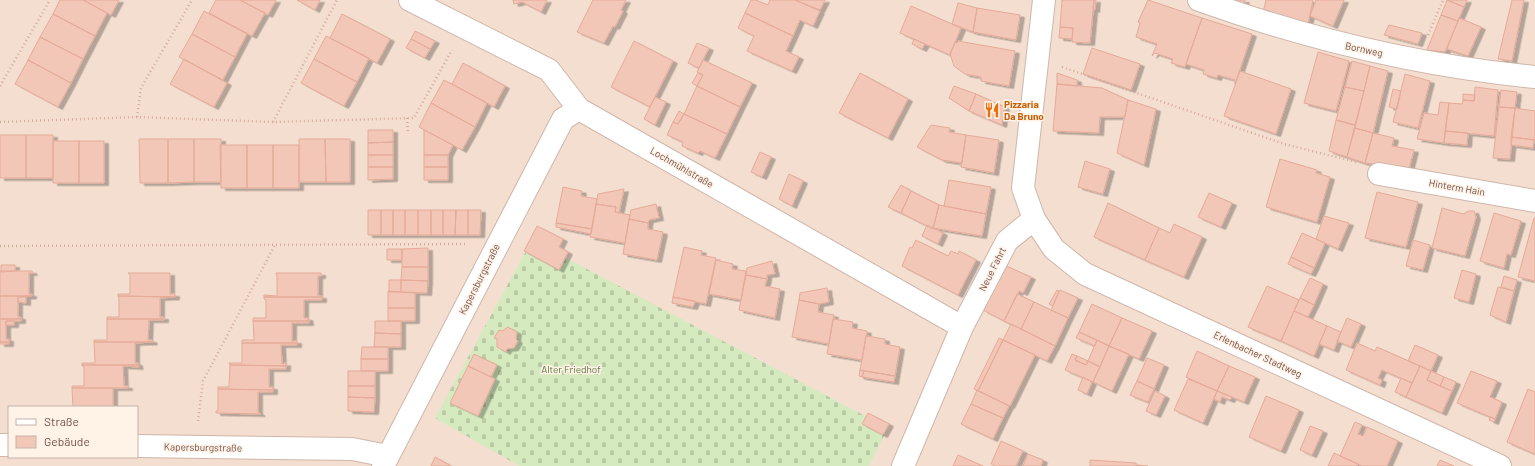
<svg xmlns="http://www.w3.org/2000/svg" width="1535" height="466" viewBox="0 0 1535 466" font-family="Barlow,sans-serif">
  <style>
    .residential { fill: #f4decf; fill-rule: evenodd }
    .cemetery { fill: url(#cemetery-stones) }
    .building { fill: #f2c7b8; stroke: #e5aa98; filter: url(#shadow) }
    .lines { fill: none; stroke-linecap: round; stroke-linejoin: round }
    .minor-casing { stroke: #cfb6aa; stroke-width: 24 }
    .path { stroke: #d6aa9b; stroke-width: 2.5; stroke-dasharray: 1 3; stroke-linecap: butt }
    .minor { stroke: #fff; stroke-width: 22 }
    .labels { text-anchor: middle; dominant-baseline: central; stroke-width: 3; stroke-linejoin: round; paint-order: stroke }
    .street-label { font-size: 10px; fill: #735148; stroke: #fff2e7 }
    .food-label { font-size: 10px; font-weight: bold; fill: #c56008; stroke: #fff2e7; text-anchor: start }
    .park-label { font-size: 10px; fill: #597940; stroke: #fff2e7 }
  </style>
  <defs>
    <pattern id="cemetery-stones" width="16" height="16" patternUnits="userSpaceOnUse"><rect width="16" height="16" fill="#d6eabf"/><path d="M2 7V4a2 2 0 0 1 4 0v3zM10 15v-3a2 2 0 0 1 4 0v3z" fill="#bbcaa6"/></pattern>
    <filter id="shadow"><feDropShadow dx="4.5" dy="2.5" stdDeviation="0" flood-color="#0004"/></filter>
  </defs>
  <rect width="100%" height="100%" fill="#fceee1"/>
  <path class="residential" d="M0,0H1535V466H0ZM9,407H137V457H9Z"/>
  <path class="cemetery" d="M532,240L888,428L869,466H519L435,418Z"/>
  <path class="building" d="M60,0H83L107,13L95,36L53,14Z
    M83,0H119L111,15Z
    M216,0H240L265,13L252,36L209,13Z
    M240,0H276L268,15Z
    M297,0H320L315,10Z
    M513,0H547L541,12L522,2L514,4Z
    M593,0H626L621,10L623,11L615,27L613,26L604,43L577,32Z
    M751,0H756L768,5L770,0H795L820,11L813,26L800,20L793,36L745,13Z
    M795,0H825L820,10Z
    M1062,0H1094L1090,43L1072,42L1073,28L1060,27Z
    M1094,0H1096L1095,10L1093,9Z
    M1148,0L1202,18L1185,67L1171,63L1173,59L1155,53L1152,56L1157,44L1136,37L1140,23L1138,22Z
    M1230,0H1245L1243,5Z
    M1266,0H1313L1308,24L1263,13Z
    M1316,0H1344L1333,26L1310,16Z
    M1447,0H1467L1464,7Z
    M1447,0L1464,7L1458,21L1441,15Z
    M1512,0H1524L1512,61L1498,59Z
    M958,3L977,8L973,32L952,24Z
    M911,6L961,28L950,55L900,33Z
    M977,8L1020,15L1016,40L973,32Z
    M204,11L247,34L235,57L192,34Z
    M745,13L793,36L786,51L799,57L792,71L747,51L754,36L738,28Z
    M53,14L95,36L83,59L40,37Z
    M342,14L390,39L377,63L330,38Z
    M1441,15L1458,21L1445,52L1427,50Z
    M1202,18L1252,34L1235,84V80L1218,75L1217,78L1203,74L1204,70L1186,64Z
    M1459,18L1481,27L1468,56L1447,49Z
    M1389,25L1422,33L1418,44L1384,35Z
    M1060,27L1073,28L1072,39L1059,38Z
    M415,31L435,41L430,49L411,39Z
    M192,34L235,57L223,80L179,57Z
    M326,36L369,58L357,82L314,59Z
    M40,37L83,59L71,83L28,60Z
    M411,39L430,49L425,58L406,48Z
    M914,39L925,44L922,49L912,44Z
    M634,41L673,61L650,107L611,87Z
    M958,41L1015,51L1009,86L981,81V77L965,74L954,66L950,54L955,42L957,43Z
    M697,43L709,48L699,68L688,63Z
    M1092,48L1140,64L1131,90L1083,74Z
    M1318,52L1349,61L1336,111L1304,103Z
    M184,59L227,83L214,107L170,84Z
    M314,59L357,82L344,106L301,83Z
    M28,60L71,83L58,107L15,84Z
    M703,60L752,83L740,107L697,86L703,75L697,72Z
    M1352,61L1370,66L1364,91L1345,87Z
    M463,63L505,86L494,107L452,84Z
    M1370,66L1388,71L1373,133L1355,128Z
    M1240,71L1291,89L1276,134L1224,116Z
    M698,73L703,75L697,86L692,83Z
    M860,73L908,99L888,138L839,113Z
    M1057,73L1077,80V86L1057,84Z
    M1405,74L1430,81L1418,128L1393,122Z
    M444,80L487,103L475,127L431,103Z
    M1057,84L1102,88L1128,100L1125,117H1100L1099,133L1053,131Z
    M697,86L740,107L727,134L684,114Z
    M954,86L976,94L969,111L949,98Z
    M1345,87L1364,91L1355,125L1336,120Z
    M1475,87L1498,90L1494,136L1445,131L1449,103L1462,104L1463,100L1474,101Z
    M1393,89L1401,91L1397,109L1389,107Z
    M1501,90L1517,92L1515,108L1499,107Z
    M976,94L1005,107L1002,125L969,111Z
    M1463,94L1475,95L1474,101L1463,100Z
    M655,97L666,102L655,125L644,119Z
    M1128,100L1156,109L1144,165L1117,153Z
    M1440,102L1449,103L1444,143L1417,139L1424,113L1438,115Z
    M431,103L475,127L462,150L419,127Z
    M1499,107L1515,108L1510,159L1493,158Z
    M1515,108L1535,111V140L1511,137Z
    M679,111L684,114L678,124L673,122Z
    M684,114L727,134L715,158L700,151L698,153L682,146L683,142L667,135L673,122L678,124Z
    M1336,120L1355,125L1347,157L1329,151Z
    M931,125L950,128L949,132L966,135L962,163L942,160L917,147Z
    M1355,128L1373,133L1365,163L1347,157Z
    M368,130H393V142L368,143Z
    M424,130L453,145L448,155H424Z
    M1445,131L1468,133L1467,145L1444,143Z
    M1373,133L1394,138L1392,146L1414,150L1409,169L1365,163Z
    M0,135H26V178H0Z
    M26,135H53V178H26Z
    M966,135L999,140L994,173L961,167Z
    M1511,137L1534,140L1533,148L1511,145Z
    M139,139H168V183H140Z
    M168,139H194V182L168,183Z
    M194,139H221V182H194Z
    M299,139H325L326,182H299Z
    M325,139H350V182H326Z
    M53,141H79V183H53Z
    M79,141H104V183H79Z
    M393,142V155H368V143Z
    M220,145H247V188H221Z
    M247,145H273V188H247Z
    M273,145H299V188H273Z
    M760,152L771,157L762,177L751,172Z
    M368,155H393V167H368Z
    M424,155H448V167H424Z
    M1280,159L1317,170L1316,173L1330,177L1317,222L1266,207Z
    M1085,161L1110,169L1103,194L1078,187Z
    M368,167H393V179L368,180Z
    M424,167H448V180H424Z
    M789,174L803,181L792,206L779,199Z
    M949,180L991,187L986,214L944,206Z
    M901,185L911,191L901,213L888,207Z
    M563,187L582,191L581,196L597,199L592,229L556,223Z
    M624,189L619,213L615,212L616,207L596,204L598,194Z
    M911,191L939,205L933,229L901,213Z
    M1377,192L1418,202L1406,247L1365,238Z
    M1209,193L1232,203L1221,227L1198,217Z
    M1108,203L1159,228L1145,260L1094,237Z
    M596,204L616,207L615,212L630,215L625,243L590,237Z
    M656,204L659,218L649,220L648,223L629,219L631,210Z
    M939,205L986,214L982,236L933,228Z
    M1442,208L1463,214L1469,211H1474L1476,217L1465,256L1432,248Z
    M368,210H381V235H368Z
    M381,210H393V235H381Z
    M393,210H405V235H393Z
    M405,210H418V235H405Z
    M418,210H431V235H418Z
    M431,210H443V235H431Z
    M443,210H456L455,235H443Z
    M456,210H468V235H455Z
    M468,210H481L480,235H468Z
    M1494,213L1521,221L1511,255L1507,254L1504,268L1480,261Z
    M1324,216L1349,223L1338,249L1316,239Z
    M1534,218H1535V281L1518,277Z
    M629,219L648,223V229L663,232L657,260L623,254Z
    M556,223L592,229L591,234L556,227Z
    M1174,224L1202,237L1184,277L1145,260L1159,228L1170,233Z
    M927,225L943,233L938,244L922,236Z
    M537,226L563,239L559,247L568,252L559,270L524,251Z
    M1302,233L1325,243L1314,268L1291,257Z
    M916,240L948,256L951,251L958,254L959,251L976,260L958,295L902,266L910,247L912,248Z
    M1413,240L1430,245L1423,270L1406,266Z
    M684,247L702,251L701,255L716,258L706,304L673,297Z
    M428,248V267H402V249Z
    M387,249H402V260H387Z
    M1291,257L1314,268L1311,274L1288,264Z
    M716,260L733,264L732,269L746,271L741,300L709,294Z
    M772,261L775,274L767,275V279L746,275L747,268Z
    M1,265H15V271L1,272Z
    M1004,265L1031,277L1023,293L1019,291L1004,321L983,310Z
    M402,267H428V281L401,280Z
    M1462,270L1476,274L1469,302L1454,298Z
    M0,271H32L33,273H29V294H32V296H0Z
    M128,273H170V294H175V297L118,296V294H130V275Z
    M276,273H321V276H318V296H322V297H264V295L277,296V276Z
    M746,275L767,279L765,286L780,289L775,318L739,310Z
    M1504,276L1517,280L1514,291L1501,287Z
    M1310,278L1323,284L1314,305L1300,298Z
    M389,280H401V292H389Z
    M401,280L428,281L427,293L401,292Z
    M1267,286L1299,300L1281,341L1248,327Z
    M1498,287L1514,291L1506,322L1490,315Z
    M827,288L829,302L819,304L799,300L800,293Z
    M1057,290L1059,291L1053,306L1049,304Z
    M1060,290L1078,298L1068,318L1051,310Z
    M388,291L415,293V308H388Z
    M1017,294L1034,302L1021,329L1004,321Z
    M0,296H32L18,297V317H21V319H0Z
    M118,296L175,297L160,298V317H164V319H107V317H119V298Z
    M18,297H26V303L18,302Z
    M264,297H322V300H304V318H308L309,321H253V318H266V300L264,299Z
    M673,297L695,301L693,307L672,303Z
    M1300,298L1314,305L1308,317L1294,311Z
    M799,300L819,304L818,312L834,315L829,344L792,337Z
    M1034,302L1068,318L1055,346L1021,329Z
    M1092,304L1122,318L1109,346L1079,332Z
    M388,308H415V321H388Z
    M1294,311L1327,326L1314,356L1281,341Z
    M1122,318L1152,331L1139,359L1109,346Z
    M1347,318L1361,324L1351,347L1337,341Z
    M0,319H21V321H6V339H9V342H0Z
    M107,319H164V320H149L148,340H152L153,342H94V340H107Z
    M833,319L853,322L852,328L867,331L862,360L827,354Z
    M6,321H14V325H6Z
    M253,321H309V323H292V341H297V343H242V340H254Z
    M375,321H401V334L375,333Z
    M1011,324L1055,346L1047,361L1003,340Z
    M1327,326L1341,332L1334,350L1319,344Z
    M508,327L517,332L516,339L518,341L514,348L507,349L506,352L497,347V339L494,338L499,330L502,331Z
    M1079,332L1097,340L1095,346L1076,338Z
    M375,333L401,334V347H374Z
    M866,336L885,339V344L900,347L895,376L860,370Z
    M999,338L1003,340L978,391L974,389Z
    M1003,340L1035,355L1010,406L978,391Z
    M1097,340L1109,346L1100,367L1088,361Z
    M0,342H9V344H0Z
    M94,342H153L135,343V363H138V365H82V363H95Z
    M242,343H297V345H281L282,364L286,363V366L230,365L229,363H242Z
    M1357,343L1375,351L1377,347L1420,366L1412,383L1382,370L1378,378L1382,380L1380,385L1346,370Z
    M1415,345L1438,355L1431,371L1408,361Z
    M1109,346L1129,354L1112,391L1093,382Z
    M362,347H388V359H361Z
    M1197,351L1229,366L1217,391L1186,377Z
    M474,354L497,365L491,377L468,366Z
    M1072,354L1077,356L1075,360L1086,365L1088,361L1100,367L1093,382L1065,370Z
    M1077,356L1088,361L1086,365L1075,360Z
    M1147,358L1164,365L1154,389L1137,381Z
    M361,359H388V371H361Z
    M82,365H138L139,367L123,366L124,386H128V388H72V386H84V366H82Z
    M230,365L286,366V369H269V387H273V390L218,389V387H229Z
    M468,366L495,379L478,416L450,403Z
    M1229,366L1255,377L1244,402L1217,391Z
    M1420,366L1431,371L1427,380L1452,391L1442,413L1406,397Z
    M860,370L864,371L862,377L859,376Z
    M348,371H375V386H348Z
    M864,371L895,376L894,382L862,377Z
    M1431,371L1444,377L1440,386L1427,380Z
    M1471,371L1497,381L1490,397L1502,402L1495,419L1457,403Z
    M1083,377L1092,382L1087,394L1078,390Z
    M1444,377L1456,382L1452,391L1440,386Z
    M1401,378L1412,383L1406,397L1395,392Z
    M1188,379L1217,391L1203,423L1174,410Z
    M1137,381L1154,389L1148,402L1130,395Z
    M348,386H375V398L348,397Z
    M72,388H113V407H73Z
    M218,389L273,390V392H258V412L261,414L216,413V411H218Z
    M1528,389L1535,392V454L1507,442Z
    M977,390L1009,406L1003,418L971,404Z
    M1155,391L1165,396L1156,415L1146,411Z
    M1217,391L1232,397L1230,400L1222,397L1220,402L1214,399Z
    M1266,396L1299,410L1281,451L1249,437Z
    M348,397L375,398L374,412L348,411Z
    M971,404L1003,418L993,439L961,424Z
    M868,413L889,424L883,435L862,424Z
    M1491,417L1495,419L1494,422L1489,420Z
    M1355,422L1362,425L1358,434L1363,436L1367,427L1398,441L1387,466H1362L1340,456Z
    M1310,426L1323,431L1312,455L1300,450Z
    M1001,441L1023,451L1016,466H995L991,464Z
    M1334,453L1358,464L1357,466H1328Z
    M1028,454L1043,460L1041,466H1023Z
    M958,455L983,466H953Z
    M435,457L451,466H431Z
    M1090,460L1136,463V465L1148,466H1090Z
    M1440,460L1454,466H1437Z"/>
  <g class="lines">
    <defs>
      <path id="minor" d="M410,0L549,70L579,109L962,327
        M1044,0L1023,188L1034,219L1054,249L1085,274L1500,466
        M1199,0C1308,39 1420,66 1535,77
        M1379,174L1535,201
        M0,445H9
        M137,446L352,449L388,456
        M383,466L563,119L579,109
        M903,466L962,327L1007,241L1034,219"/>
    </defs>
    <use href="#minor" class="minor-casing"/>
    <path class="path" d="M1428,35L1443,0
      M1062,67L1284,144L1356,162
      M0,86L50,0
      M137,117L141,88L192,0
      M407,118L408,132
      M0,122L137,117L273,122L414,118L452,50
      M273,122L337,0
      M0,246L467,244
      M198,421L203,381L275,245"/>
    <use href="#minor" class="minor"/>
  </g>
  <defs>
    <symbol id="restaurant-bare" viewBox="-9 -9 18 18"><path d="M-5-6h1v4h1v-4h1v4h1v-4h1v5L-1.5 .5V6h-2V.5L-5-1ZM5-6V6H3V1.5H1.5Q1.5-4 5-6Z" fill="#e8710a" stroke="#fff2e7" stroke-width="2.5" paint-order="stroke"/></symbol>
  </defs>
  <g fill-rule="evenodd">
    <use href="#restaurant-bare" x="981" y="99" width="22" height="22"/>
  </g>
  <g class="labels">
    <g class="street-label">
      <text transform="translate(1364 49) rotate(12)">Bornweg</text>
      <text transform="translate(682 167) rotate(30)">Lochmühlstraße</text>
      <text transform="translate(1457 187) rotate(10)">Hinterm Hain</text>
      <text transform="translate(992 269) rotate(-63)">Neue Fahrt</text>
      <text transform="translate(479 279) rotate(-63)">Kapersburgstraße</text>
      <text transform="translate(1258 354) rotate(25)">Erlenbacher Stadtweg</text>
      <text transform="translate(203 447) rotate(1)">Kapersburgstraße</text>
    </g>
    <g class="food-label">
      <text x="1004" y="104">Pizzaria<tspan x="1004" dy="12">Da Bruno</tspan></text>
    </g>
    <g class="park-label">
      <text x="571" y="369">Alter Friedhof</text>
    </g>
  </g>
  <rect x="8" y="406" width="130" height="52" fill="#fff2e7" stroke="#c7b2a7"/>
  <rect x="16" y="419" width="20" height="6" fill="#ffffff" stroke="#c7b2a7"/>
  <text x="44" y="426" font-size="12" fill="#735148">Straße</text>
  <rect x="16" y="436" width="20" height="12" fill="#f2c7b8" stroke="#c7b2a7"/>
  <text x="44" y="446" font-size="12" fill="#735148">Gebäude</text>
</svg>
